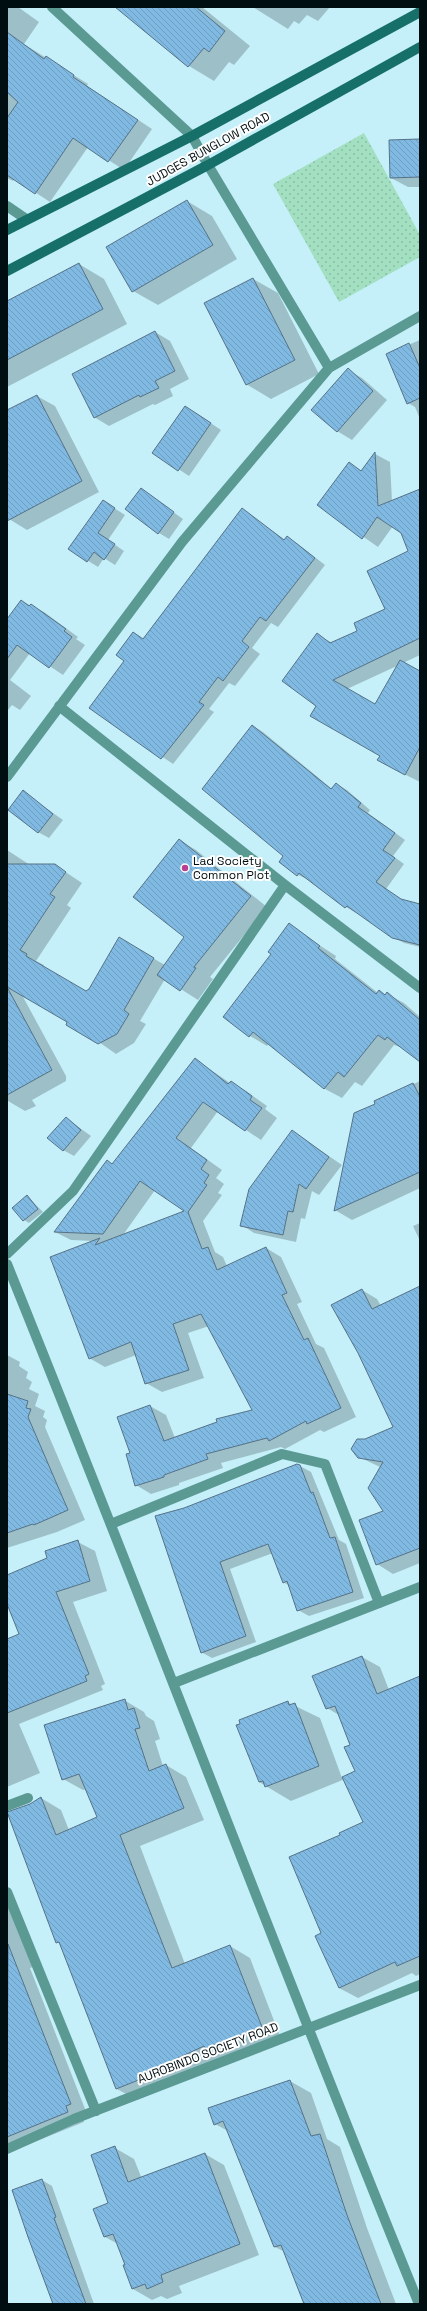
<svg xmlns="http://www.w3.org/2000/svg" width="427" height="2311" viewBox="0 0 427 2311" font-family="'Space Grotesk',sans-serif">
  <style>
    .grass { fill: url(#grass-dots) }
    .shadow { fill: #0003; fill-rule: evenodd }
    .building { fill: url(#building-back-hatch); stroke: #567287 }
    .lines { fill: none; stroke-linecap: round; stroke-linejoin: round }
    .minor { stroke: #5b9993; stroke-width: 10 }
    .tertiary { stroke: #5b9993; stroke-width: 10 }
    .secondary { stroke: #176f69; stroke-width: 10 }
    .poi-dot { fill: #b93f91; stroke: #fff; stroke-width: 1.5 }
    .labels { text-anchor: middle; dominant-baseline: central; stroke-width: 4; stroke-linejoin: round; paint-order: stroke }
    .street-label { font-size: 12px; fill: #010e11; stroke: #fff }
    .poi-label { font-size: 12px; fill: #010e11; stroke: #fff; text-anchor: start }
  </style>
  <defs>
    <pattern id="grass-dots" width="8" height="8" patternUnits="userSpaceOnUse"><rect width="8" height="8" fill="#a2e0c1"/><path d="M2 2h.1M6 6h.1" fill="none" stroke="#8abfa5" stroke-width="1.8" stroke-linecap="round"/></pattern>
    <pattern id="building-back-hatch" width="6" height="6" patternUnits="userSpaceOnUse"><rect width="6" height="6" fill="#80bae3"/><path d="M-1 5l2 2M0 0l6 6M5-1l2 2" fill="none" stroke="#6d9fc2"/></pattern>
  </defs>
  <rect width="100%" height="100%" fill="#c5f0fa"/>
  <path class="grass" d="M364,133L420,235V257L339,302L273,184Z"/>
  <path class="shadow" d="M7,7H18L39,22L24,44L88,84L87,86L152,129L124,170L88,147L50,202L15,179L13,181L7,178Z
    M116,7H202L250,46L234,65L229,62L214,81L189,66Z
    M253,7H330L318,21L307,15L299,24L294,21L288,29Z
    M420,140V187H408L391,178Z
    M187,201L212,216L237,259L158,305L133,291Z
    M79,264L104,279L127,324L7,387V302Z
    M253,279L278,293L319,374L271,399L246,384Z
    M155,332L170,341L189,379L170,389L173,396L155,405L153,404L109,426L94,417Z
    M420,340V419L415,407L408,403L387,354Z
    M348,370L362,378L387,400L352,440L337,431Z
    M37,396L55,406L99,492L27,530L9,519L7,515V411Z
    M196,413L221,430L189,476L154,453Z
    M375,454L390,462L392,501L420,490V655L403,663L420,673V782L394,769L381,755L317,706V635L333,643L358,632L386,609L409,552L401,532L393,526L378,547L318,505L349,463L362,471ZM399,665L375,705L347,689Z
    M141,489L183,519L169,539L159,533Z
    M103,501L125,515L108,540L124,551L115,565L104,558L98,567L69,549Z
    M242,509L285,540L287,537L298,544L325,565L278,627L271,623L252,648L260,654L235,686L229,683L209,709L214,712L173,764L90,708Z
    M22,601L44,612L78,637L76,639L85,645L63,675L30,653L10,680L31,696L20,710L12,705L8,710L7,622Z
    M253,726L263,732L332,789L336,784L347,790L370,810L368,813L405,840L393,856L404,864L386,889L403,901L420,905V947L404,943L393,937L357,912L356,913L346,907L309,880L298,875L280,862L285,856Z
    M23,792L63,820L49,838L38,832Z
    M179,840L196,850L267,907L210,977L213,979L198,1000L165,979L140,1021L146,1024L134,1043L116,1054L69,1021L22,995L66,1076V1081L32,1100L36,1106L25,1111L8,1101L7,850L30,865H55L82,883L67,905L71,908L36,961L44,965L42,967L86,992L90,990L119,939L165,965L186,937Z
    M289,925L336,956L335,959L378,993L379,991L386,995L387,994L404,1003L420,1017V1060L403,1048L394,1045L362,1086L355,1082L342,1098L325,1089L269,1043L267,1046L250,1036L225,1017L272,954Z
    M195,1059L230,1083L246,1091L267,1106L265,1109L277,1118L261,1140L218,1111L191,1148L222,1170L216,1178L224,1184L218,1193L222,1195L203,1221L215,1252L223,1257L227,1266L266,1248L281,1257L302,1302L297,1304L316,1344L324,1348L356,1417L324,1432L320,1430L285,1449L281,1447L221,1463L223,1468L179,1483V1485L151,1494L136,1485L132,1454L118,1417L150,1406L166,1415L175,1438L254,1410L209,1326L188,1333L204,1378L162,1392L146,1383L136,1355L105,1367L89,1358L93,1241L71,1240L55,1232L107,1161L113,1164ZM155,1190L186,1211L123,1235Z
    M420,1081V1188L352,1220L335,1210L376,1104L375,1102Z
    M66,1118L91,1136L74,1156L63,1150Z
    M292,1131L342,1165L319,1195L312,1191L305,1219L301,1218L296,1242L254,1233L242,1225Z
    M27,1196L43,1212L29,1223L24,1220Z
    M420,1223V1241L413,1226Z
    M420,1287V1473L389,1486L374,1478L380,1467L359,1457L365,1440L395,1428L362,1290L377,1299L381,1306Z
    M7,1355L20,1362L19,1366L28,1372L26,1378L32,1382L29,1389L39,1394L35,1406L45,1411L43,1417L47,1420L45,1427L85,1520L57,1532L7,1548Z
    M300,1466L311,1472L339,1540L346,1544L364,1598L309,1616L298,1610L290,1586L283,1582L273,1553L230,1569L256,1642L212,1658L201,1652L184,1509Z
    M420,1490V1563L393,1574L377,1564L384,1511Z
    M78,1542L95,1551L107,1591L73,1602L105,1684L101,1686L103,1690L19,1724L40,1773L7,1787V1640L20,1634L7,1601V1576L48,1559Z
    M362,1657L380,1667L389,1690L420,1678V1974L416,1976L412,1973L358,1998L339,1988L322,1934L341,1836L365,1822L345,1779L291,1801L259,1782L287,1702L320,1718L342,1778L356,1771L351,1745L339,1715L327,1708Z
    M124,1700L144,1712L146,1716L154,1721L160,1739L155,1741L163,1766L166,1765L186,1777L204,1820L140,1846L185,1964L230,1946L250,1958L281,2039L137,2100L117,2089L60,1944L57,1942L31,1805L41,1798L61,1810L69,1830L99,1818L87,1789L83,1790L63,1779Z
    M7,1900L33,1967L30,1968L87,2114L82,2116L84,2122L7,2153Z
    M290,2081L311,2093L327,2139L340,2147L367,2228L396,2304H305L285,2252L275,2247L228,2131L215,2124Z
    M115,2148L134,2159L142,2179L205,2154L224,2165L259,2255L179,2286L182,2293L167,2299L161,2296L152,2300L133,2289L118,2244L105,2237Z
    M42,2180L52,2186L94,2304H54Z"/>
  <path class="building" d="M115,7H196L225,31L209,52L204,48L188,67Z
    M7,32L44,59L46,56L74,75L73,77L138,120L108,162L73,138L35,194L7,175V118L18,102L7,92Z
    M420,139V177L390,178L389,140Z
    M187,200L213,245L132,292L106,247Z
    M79,263L103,309L7,360V301Z
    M253,278L295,360L246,385L204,303Z
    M155,331L175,371L155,381L159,388L140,397L139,395L94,418L72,374Z
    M409,343L420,368V398L407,404L386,354Z
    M348,368L373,391L337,432L311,410Z
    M37,395L82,481L7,521V410Z
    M185,406L211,423L178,471L152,453Z
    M375,452L378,506L420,489V638L333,680L375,704L400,660L420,671V747L405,775L377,760L380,756L310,716L316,706L282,681L317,633L330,643L357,631L354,623L385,609L367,571L408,551L401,533L377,517L362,539L317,505L349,462L361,471Z
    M141,488L174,512L158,534L125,509Z
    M103,500L115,508L98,533L115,544L104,560L94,552L87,562L68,549Z
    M242,508L284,540L287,536L315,558L266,621L260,617L242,641L249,647L223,681L218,677L199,702L204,705L161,759L89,708L124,661L116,655L133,632L143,639Z
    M21,600L29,606L31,604L66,629L64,631L72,637L49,668L17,645L7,659V619Z
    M252,725L331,789L336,783L361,803L358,807L395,833L383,850L395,858L376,882L401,899L420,904V945L392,938L347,906L345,908L299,873L297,876L279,862L283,856L202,789Z
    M23,790L53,814L38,833L8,810Z
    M179,839L251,896L194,967L196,968L180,991L157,975L184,937L133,897Z
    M7,864H55L66,872L50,894L55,897L20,950L27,954L26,956L86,991L89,989L119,937L154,958L124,1010L129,1014L117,1034L98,1044L66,1025L67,1022L7,987Z
    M289,923L320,946L318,948L376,994L379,990L385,995L387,992L420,1020V1062L387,1037L385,1040L378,1035L344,1077L338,1072L324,1089L253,1032L249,1037L223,1017L271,954L268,952Z
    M7,987L52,1070L7,1095Z
    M195,1058L228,1084L231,1081L252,1096L250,1100L262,1108L245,1131L203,1102L176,1138L207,1160L201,1169L209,1175L204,1183L207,1185L188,1212L202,1249L208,1247L217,1270L266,1247L287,1293L282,1295L304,1340L308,1338L341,1408L307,1424L306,1421L269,1441L267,1438L206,1454L208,1459L164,1475V1477L135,1486L126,1454L130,1453L117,1417L150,1405L164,1441L217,1422L216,1419L252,1410L201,1314L173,1324L189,1370L145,1384L131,1342L89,1359L50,1257L100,1238L95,1245L184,1211L140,1181L103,1234L54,1232L107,1160L112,1164Z
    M413,1083L420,1097V1172L334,1211L354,1113L375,1104L374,1101Z
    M66,1117L81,1130L63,1151L47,1138Z
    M292,1130L329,1157L306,1189L299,1184L293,1212L288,1211L283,1235L240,1226L249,1189Z
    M27,1195L38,1209L23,1221L12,1208Z
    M420,1286V1548L376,1565L359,1520L383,1511L368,1488L383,1462L358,1458L351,1449L357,1439H365L393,1427L358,1353L331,1305L362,1289L372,1309Z
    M7,1394L28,1401L26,1408L31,1409L28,1417L68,1510L34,1525L33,1524L7,1533Z
    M297,1464L300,1465L311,1493L313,1492L330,1538L335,1537L353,1592L297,1611L287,1581L283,1583L268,1544L220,1562L246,1636L201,1653L155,1516L184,1508Z
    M78,1540L90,1581L56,1592L89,1674L85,1676L87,1681L7,1713V1639L19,1634L7,1604V1575L47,1558L45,1551Z
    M362,1656L377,1694L420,1676V1956L397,1966L395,1962L339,1988L315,1936L321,1933L289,1857L340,1835L339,1833L363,1822L342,1777L355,1771L344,1747L350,1745L335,1706L326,1709L312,1676Z
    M125,1699L128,1710L134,1708L140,1728L135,1729L149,1771L166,1764L184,1808L120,1835L172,1968L230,1945L262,2027L206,2049L204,2046L150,2071L151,2075L116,2089L59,1942L56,1943L7,1812L30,1804L41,1797L56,1835L97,1817L79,1774L62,1780L44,1725Z
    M288,1701L289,1705L295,1703L319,1766L265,1787L263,1781L259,1782L236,1725L240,1724L239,1720Z
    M8,1944L71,2104L66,2106L68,2112L7,2137Z
    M290,2080L311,2136L320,2134L347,2215L381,2304H304L281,2245L274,2247L223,2121L214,2125L208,2108Z
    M115,2146L128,2182L205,2153L240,2244L161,2275L163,2282L147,2289L145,2284L132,2289L123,2265H125L113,2234L104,2237L93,2209L108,2203L91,2155Z
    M42,2179L56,2217L54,2218L86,2304H53L28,2237L12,2190Z"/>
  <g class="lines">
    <path class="minor" d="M208,165L329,368
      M7,206L26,219
      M59,706L285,885L420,988
      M7,777L182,542L329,368L420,316
      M7,1254L73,1191L285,885
      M111,1524L282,1454L325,1464L379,1603
      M7,1806L28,1798
      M7,1892L96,2111
      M7,2149L74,2119L420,1985"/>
    <path class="tertiary" d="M52,7L192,136L208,165
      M7,1264C147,1610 278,1959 419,2304
      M174,1683L420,1587"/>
    <path class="secondary" d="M7,230L192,136L420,12
      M7,271L208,165L420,47"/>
  </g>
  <circle class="poi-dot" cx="185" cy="868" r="4"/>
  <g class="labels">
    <g class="street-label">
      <text transform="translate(208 149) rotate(-29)">JUDGES BUNGLOW ROAD</text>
      <text transform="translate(208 2053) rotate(-21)">AUROBINDO SOCIETY ROAD</text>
    </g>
    <g class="poi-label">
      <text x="193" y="861">Lad Society<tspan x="193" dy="14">Common Plot</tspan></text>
    </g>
  </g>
  <rect width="427" height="2311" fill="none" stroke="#010e11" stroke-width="16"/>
</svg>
